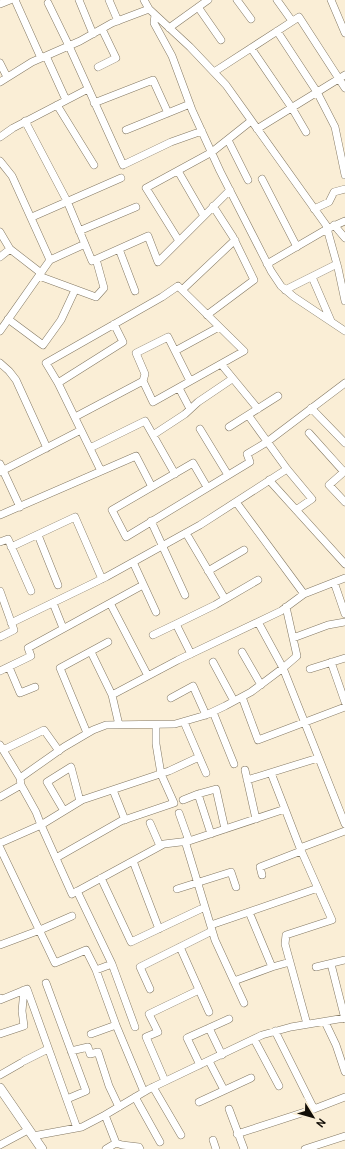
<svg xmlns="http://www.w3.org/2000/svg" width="345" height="1149" viewBox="0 0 345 1149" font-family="Cabin,sans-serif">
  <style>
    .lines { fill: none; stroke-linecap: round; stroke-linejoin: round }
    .minor-casing { stroke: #837863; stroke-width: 8 }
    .major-casing { stroke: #837863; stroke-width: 10 }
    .minor { stroke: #fff; stroke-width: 7 }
    .major { stroke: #fff; stroke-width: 9 }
  </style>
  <rect width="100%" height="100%" fill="#faeed6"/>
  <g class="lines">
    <defs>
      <path id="minor" d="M15,0L41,58
        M79,0L93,34
        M109,0L118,21
        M144,0L149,9L190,47L226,85L326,225L338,268L345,301
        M237,0L251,19
        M277,0L292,21
        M331,0L345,33
        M48,3L69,46L123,165L171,142L202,131
        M0,4L10,0
        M198,7L221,40
        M155,15L154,23L172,56L192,110L220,171L271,271L281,286L294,297L345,331
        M169,28L208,0
        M277,31L317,92L335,127L345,175
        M251,48L292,108L306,132
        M46,56L66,100
        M0,63L7,77
        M98,67L116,58L102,29
        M214,72L299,17L345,88
        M0,82L32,62L80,41L112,23L149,9
        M94,103L153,80L168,113
        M57,105L94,165
        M25,121L67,201L92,261L148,236L158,262L230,190
        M257,129L345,75
        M126,130L190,104
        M0,137L13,128L88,89
        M228,140L248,180
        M0,161L12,176L50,260
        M178,171L204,216
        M262,179L297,247
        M314,209L329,202L334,192L345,189
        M32,217L121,178
        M334,225L345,238
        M79,231L136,207
        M0,232L10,249L41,273
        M179,241L146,188L212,152L251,121
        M119,249L135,291
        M0,257L10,249
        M267,264L327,229L345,221
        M39,276L96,297L104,288L96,259
        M312,277L331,321
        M182,290L235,240
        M285,290L337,264
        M207,315L254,280L233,237L213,206
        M8,319L43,345L61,320L75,290
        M0,331L50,260L85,244
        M175,351L219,327
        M0,363L9,371L16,380L47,448
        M221,364L258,409
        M58,383L123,342L114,324
        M179,388L190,409
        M311,408L345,443
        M248,415L287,469L312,499L296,510
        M75,417L143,381L145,374L136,353L168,337L190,381
        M229,427L278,396
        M200,429L228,475
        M309,433L344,472
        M153,435L185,414L198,402L232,379
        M90,448L145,421L175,474
        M0,464L20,507
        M101,471L58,383L46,363L162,297L178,286L244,351L153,402L143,381
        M345,471L329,485L345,502
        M0,472L81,430
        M269,480L345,564
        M207,487L193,463L112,510L126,537L250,462L247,454L267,442L345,383
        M236,502L304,594
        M0,515L136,456L152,487
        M151,521L185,595
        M186,533L225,599
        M38,535L58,585
        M0,542L8,539L31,591
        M11,547L75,517L102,579
        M133,562L156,612
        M208,571L244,550
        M334,582L345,614
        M0,591L14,630L0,637
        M53,603L63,628
        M110,603L148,676
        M258,622L283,668L345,824
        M11,623L106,577L200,525L287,469
        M153,635L176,624
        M293,638L328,625L345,622
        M91,652L112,695L119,725
        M242,652L261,685
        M191,654L176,624L215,605L258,580
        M213,662L234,701
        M331,662L345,702
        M9,667L20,693L35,687
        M310,669L345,658
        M0,671L31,656L28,648L143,585
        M112,695L178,660L281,611L304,594L345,578
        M242,697L258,740L345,707
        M171,698L193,686L206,715
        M213,712L234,764
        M184,722L206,773
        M87,733L60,668L108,642
        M0,745L20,778L21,785L36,812L41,825L82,800L169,771L199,757
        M3,750L44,730L59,751
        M245,770L256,819
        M271,773L285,809
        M20,778L64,747L93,730L106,725L175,724L206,715L225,706L251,692L283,668L297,656L286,607
        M247,780L318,758
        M113,790L125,820
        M0,797L21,785
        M183,800L198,794
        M64,811L47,782L71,767L80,801
        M179,813L189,841
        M150,823L160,846
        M211,834L198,794L216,789L225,829
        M185,841L215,940L244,1003
        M0,843L41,825L72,894L164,844L189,841L285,809L300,848L345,831
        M0,848L55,963L86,950L96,970L116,1025L144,1092
        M300,848L332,920L286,935L285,944L307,1024
        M56,858L121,821L174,803L161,774L156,744V725
        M133,861L159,929
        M262,875L260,867L301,851
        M101,878L131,942L205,907
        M177,889L231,872L236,887
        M77,891L112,964L135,1027
        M249,912L272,967
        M211,925L318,888
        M0,945L40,930L72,916
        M180,947L209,1012
        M331,964L345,1019
        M316,967L345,960
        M96,970L112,964
        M234,981L272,967L290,962
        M46,983L86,1091L67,1099
        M150,989L140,967L212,931
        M0,998V1000L27,989L77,1128
        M325,1022L336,1045L345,1072
        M209,1028L222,1055
        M275,1031L314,1109
        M0,1034L24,1026L22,1011L24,990
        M91,1034L116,1025
        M254,1039L279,1086
        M71,1051L88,1047L90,1054L98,1052L109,1086L119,1107
        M24,1061L48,1049
        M209,1061L224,1090
        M200,1065L187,1038L229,1019
        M0,1075L21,1063
        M165,1081L146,1037L158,1032L149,1014L199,990
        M153,1087L181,1135
        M135,1097L160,1142
        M199,1102L251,1078
        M229,1109L244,1149
        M237,1134L314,1109L345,1097
        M33,1136L82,1127L105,1115
        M213,1140L216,1149
        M116,1143L122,1145L139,1147L140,1149
        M0,1145L28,1130
        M106,1149L116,1143L105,1115L149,1089L262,1035L291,1027L345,1018
        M305,1149L345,1136"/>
      <path id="major" d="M0,1088L42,1149"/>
    </defs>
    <use href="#minor" class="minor-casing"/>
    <use href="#major" class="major-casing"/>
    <use href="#minor" class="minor"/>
    <use href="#major" class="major"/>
  </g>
  <g transform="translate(313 1117) rotate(127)" stroke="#faeed6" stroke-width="3" paint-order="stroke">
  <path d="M0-3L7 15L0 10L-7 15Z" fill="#120e07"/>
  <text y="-6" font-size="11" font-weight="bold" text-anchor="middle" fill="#120e07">N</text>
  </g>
</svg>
